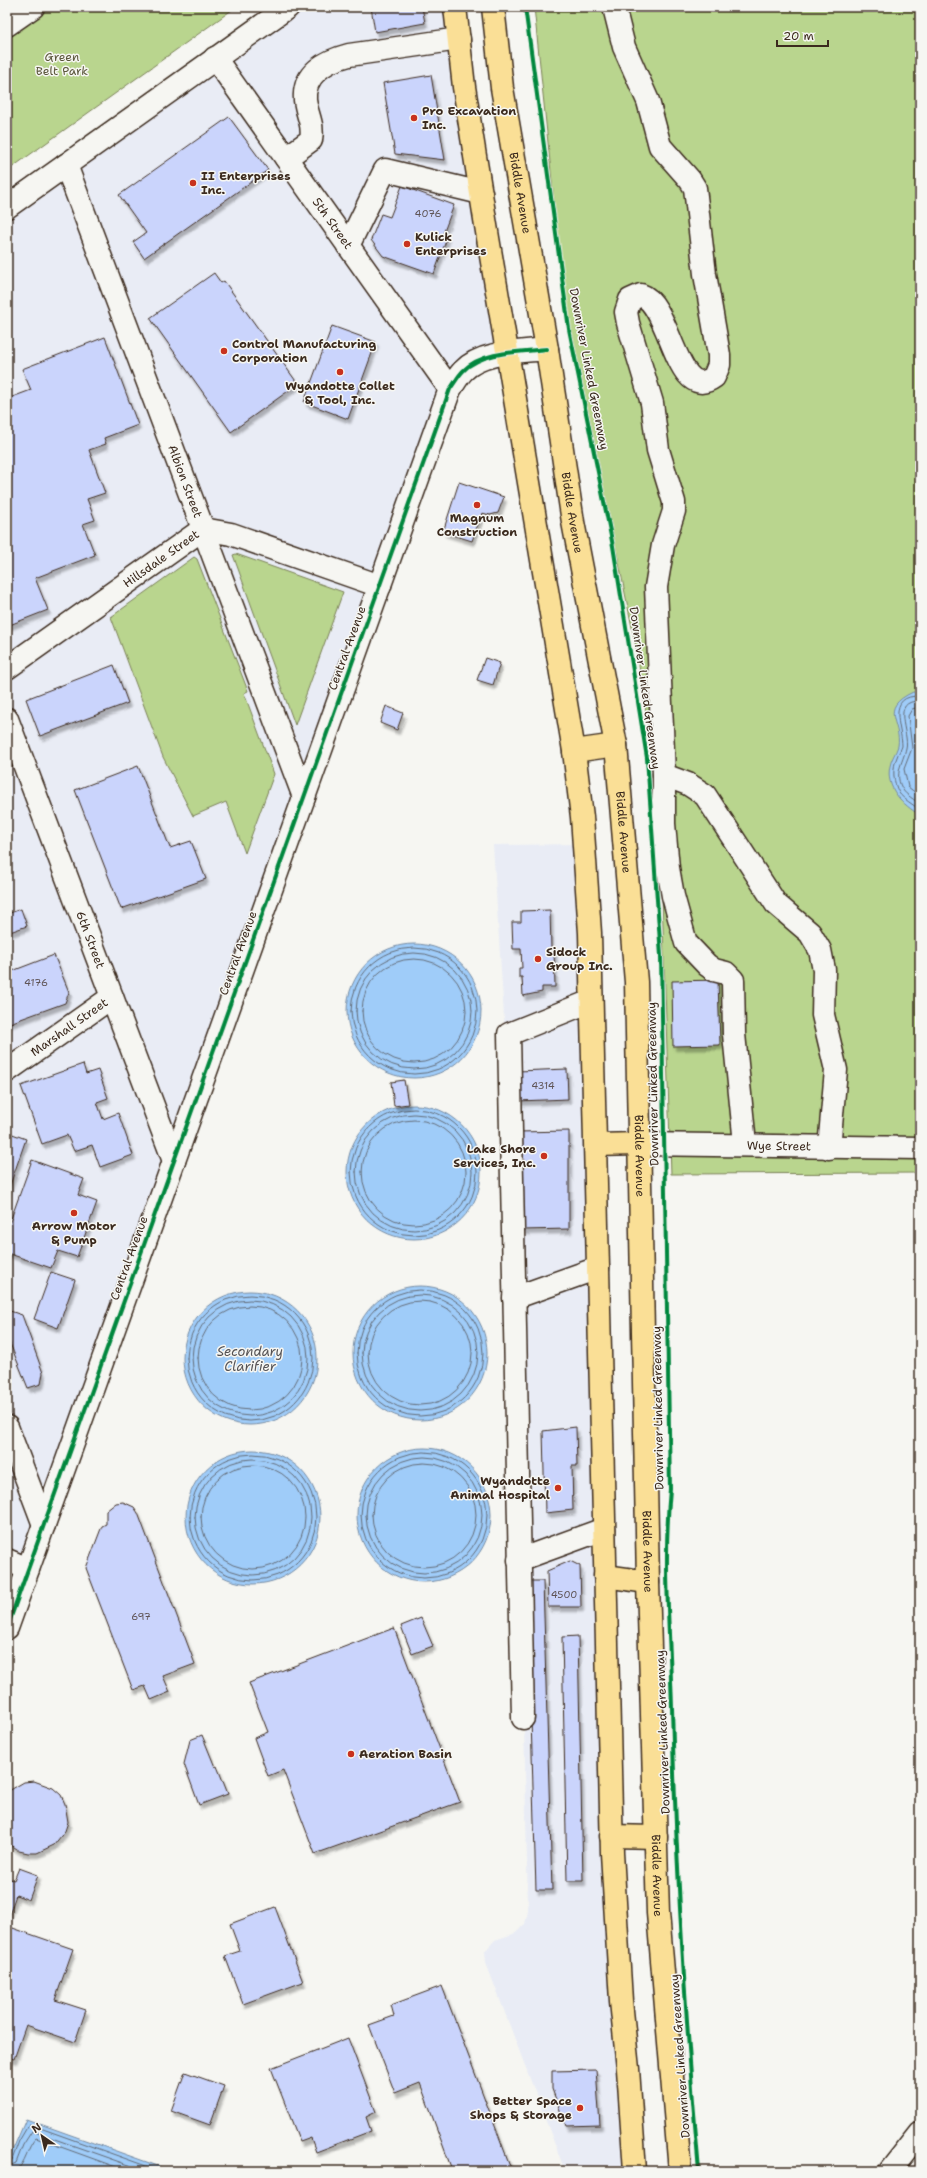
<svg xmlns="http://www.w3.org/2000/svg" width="927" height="2178" viewBox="0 0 927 2178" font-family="'Shantell Sans',sans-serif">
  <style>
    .built { fill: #e9ecf5 }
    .green { fill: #b9d58e; stroke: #7a8056 }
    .water { fill: #9fccf9; stroke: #778ba1 }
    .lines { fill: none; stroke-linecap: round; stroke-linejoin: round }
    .shore { stroke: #636b76; stroke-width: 1 }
    .building { fill: #cad4fc; stroke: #3b2a1e; filter: url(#shadow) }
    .minor-casing { stroke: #3b2a1e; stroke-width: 25 }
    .major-casing { stroke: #3b2a1e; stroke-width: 25 }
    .minor { stroke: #f6f6f2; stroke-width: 22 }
    .major { stroke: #fadf96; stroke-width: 22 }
    .cycleway-casing { stroke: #f6f6f2; stroke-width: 6 }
    .cycleway { stroke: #00873e; stroke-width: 4 }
    .poi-dot { fill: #c8321e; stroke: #f6f6f2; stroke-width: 1.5 }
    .labels { text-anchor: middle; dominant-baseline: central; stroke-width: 3; stroke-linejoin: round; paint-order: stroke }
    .number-label { font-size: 10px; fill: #5f5456 }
    .park-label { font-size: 12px; fill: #5a553a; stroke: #f6f6f2 }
    .poi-label { font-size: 12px; font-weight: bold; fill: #3b2a1e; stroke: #f6f6f2; text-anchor: start }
    .street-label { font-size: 12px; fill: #3b2a1e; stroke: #f6f6f2 }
    .water-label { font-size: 13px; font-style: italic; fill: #545255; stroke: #f6f6f2 }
  </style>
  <defs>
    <filter id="shadow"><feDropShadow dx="2.5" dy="4.5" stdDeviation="1" flood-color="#0004"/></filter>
  </defs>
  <rect width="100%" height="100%" fill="#f6f6f2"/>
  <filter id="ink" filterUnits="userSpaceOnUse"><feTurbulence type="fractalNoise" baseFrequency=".025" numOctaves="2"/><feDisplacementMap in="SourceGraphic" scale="8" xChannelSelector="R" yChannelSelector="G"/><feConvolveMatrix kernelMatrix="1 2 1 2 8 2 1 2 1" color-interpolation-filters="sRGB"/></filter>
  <g filter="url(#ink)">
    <path class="built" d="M288,7H455L508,353L463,371L7,1628V207Z
      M584,844L634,2171H565L486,1963L485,1951L495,1940L513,1934L525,1924L528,1911L522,1625L505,1033L493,845Z"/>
    <path class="green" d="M48,7H236L7,171V36Z
      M534,7H920V1173L671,1174L659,802L637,652L563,288Z
      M236,554L343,592L295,725L233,555Z
      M194,557L197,559L248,691L244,693L274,774L245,853L226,802L193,816L163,757L111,617Z"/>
    <path class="water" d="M913,692L920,693V815C903,805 885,788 890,766C891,759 896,753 898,746C902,722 877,709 913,692Z
      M347 1011a67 67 0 1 1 134 0a67 67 0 1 1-134 0Z
      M347 1172a67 67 0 1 1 134 0a67 67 0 1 1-134 0Z
      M353 1353a67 67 0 1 1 134 0a67 67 0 1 1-134 0Z
      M183 1358a67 67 0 1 1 134 0a67 67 0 1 1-134 0Z
      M357 1515a67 67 0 1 1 134 0a67 67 0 1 1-134 0Z
      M186 1517a67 67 0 1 1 134 0a67 67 0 1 1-134 0Z
      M26,2119L172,2171H7V2163Z"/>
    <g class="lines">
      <path class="shore" d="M920,696C885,695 902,727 902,746C901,750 898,753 897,757C892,768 893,782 899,793C903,799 914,805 920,810
        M920,701C889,700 910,733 906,748C903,763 893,774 903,790C906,795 915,800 920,804
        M920,707L912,709L908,716L912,748L904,769L908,787L920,796
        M351 1011a63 63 0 1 1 126 0a63 63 0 1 1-126 0Z
        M356 1011a58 58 0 1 1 116 0a58 58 0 1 1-116 0Z
        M362 1011a52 52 0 1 1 104 0a52 52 0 1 1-104 0Z
        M351 1172a63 63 0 1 1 126 0a63 63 0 1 1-126 0Z
        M356 1172a58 58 0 1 1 116 0a58 58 0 1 1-116 0Z
        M362 1172a52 52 0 1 1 104 0a52 52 0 1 1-104 0Z
        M357 1353a63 63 0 1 1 126 0a63 63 0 1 1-126 0Z
        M187 1358a63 63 0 1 1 126 0a63 63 0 1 1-126 0Z
        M362 1353a58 58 0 1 1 116 0a58 58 0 1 1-116 0Z
        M192 1358a58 58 0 1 1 116 0a58 58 0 1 1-116 0Z
        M368 1353a52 52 0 1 1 104 0a52 52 0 1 1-104 0Z
        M198 1358a52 52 0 1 1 104 0a52 52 0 1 1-104 0Z
        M361 1515a63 63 0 1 1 126 0a63 63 0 1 1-126 0Z
        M190 1517a63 63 0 1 1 126 0a63 63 0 1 1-126 0Z
        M366 1515a58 58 0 1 1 116 0a58 58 0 1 1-116 0Z
        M195 1517a58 58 0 1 1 116 0a58 58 0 1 1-116 0Z
        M372 1515a52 52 0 1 1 104 0a52 52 0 1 1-104 0Z
        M201 1517a52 52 0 1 1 104 0a52 52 0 1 1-104 0Z
        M7,2162L12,2160L19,2141L29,2124L160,2171
        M7,2167L16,2163L23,2145L32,2131L145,2171
        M16,2171C26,2163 27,2147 36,2138L127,2171"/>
    </g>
    <path class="building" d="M371,7H422L425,23L375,32Z
      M431,75L445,160L395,154L383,83Z
      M229,117L268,170L144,258L133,242L146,233L119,195Z
      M402,186L454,205L442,237L447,238L434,274L383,256L371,240L381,214L390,217Z
      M214,273L221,283L224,281L298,384L231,432L150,318Z
      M332,326L376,342L348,419L304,402Z
      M105,337L138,425L104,438L106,444L89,450L105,493L87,499L95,520L83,524L95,555L35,578L48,610L7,626V399L31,390L22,369Z
      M459,482L504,497L498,513L490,515L482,513L472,541L443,532Z
      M485,658L500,663L493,685L477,680Z
      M114,665L128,703L40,736L26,699Z
      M386,706L403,713L397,730L380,723Z
      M138,766L170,848L191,841L206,879L121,909L75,790Z
      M21,909L27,926L7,933V914Z
      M550,910L551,950L554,949L555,987H542V992L523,996L522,977H519V968H522L521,949H513L512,922H521V911Z
      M54,955L69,992L65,1003L7,1024V973Z
      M718,980L720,1045L673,1046L672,981Z
      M83,1064L86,1074L98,1070L108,1098L97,1102L103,1119L118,1113L133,1155L100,1167L92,1145L74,1151L67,1135L42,1144L21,1086Z
      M567,1069L568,1099L519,1101L518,1071Z
      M404,1080L408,1104L394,1106L391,1082Z
      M569,1131V1229L522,1230L517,1132Z
      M7,1132L26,1139L7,1194Z
      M32,1160L84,1179L78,1195L97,1202L77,1257L58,1251L51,1268L7,1253V1230Z
      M51,1272L75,1280L58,1328L34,1319Z
      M7,1310L22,1315L43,1373L41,1384L28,1388L7,1336Z
      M576,1427L577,1466H572L573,1510L545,1513L543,1431Z
      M123,1502L134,1507L138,1513L195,1664L163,1676L170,1692L151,1700L145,1686L133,1690L86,1568L102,1526L106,1524V1511L116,1503Z
      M570,1561L580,1566L581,1607H548L547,1571Z
      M527,1581H543L552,1890H536Z
      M421,1618L433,1646L412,1654L401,1626Z
      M394,1628L460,1802L315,1854L283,1770L268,1776L254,1738L268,1732L249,1683Z
      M578,1636L583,1881H567L562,1637Z
      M202,1735L215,1767L217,1766L228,1794L199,1805L184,1764L190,1740Z
      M34,1781L53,1788L61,1795L65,1804L68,1822L65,1831L54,1845L37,1853H28L19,1851L7,1843V1792L24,1782Z
      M19,1868L38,1875L29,1900L16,1895L7,1921V1878L14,1880Z
      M275,1907L303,1982L243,2004L225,1956L240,1951L230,1924Z
      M7,1926L73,1949L55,2000L86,2010L75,2042L26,2025L14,2059L7,2057Z
      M442,1986L512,2171H449L452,2170L420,2083L395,2093L369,2025L394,2016L391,2005Z
      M348,2038L376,2112L366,2117L371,2131L316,2152L311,2138L300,2142L271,2068Z
      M596,2070L600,2125L566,2126L552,2089V2071Z
      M185,2072L224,2086L210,2125L171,2111Z"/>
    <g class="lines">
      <defs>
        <g id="minor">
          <path d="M614,7L624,47L648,101L660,146L690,180L695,188L705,274L719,355V365L714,377C676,405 671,304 641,295L630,300L626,312L628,323L652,403L658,450L674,502V511L663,545L656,587L664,775V824L668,868L673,896L686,943L707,965L714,970L726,973L733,980L734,1034L745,1144"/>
          <path d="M7,25L33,7"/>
          <path id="s1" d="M215,58L450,389"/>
          <path d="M286,158L311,140C314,124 307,116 305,100C303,73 326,61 349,55L459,39"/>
          <path id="s2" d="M66,165L304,797"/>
          <path d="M7,207L288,7"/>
          <path d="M348,246L385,170L481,193"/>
          <path id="s3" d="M7,668L203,529L231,534L380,586"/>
          <path id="s4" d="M7,719L174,1161"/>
          <path d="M664,775L688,784L705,795L776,904L810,933L820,950L824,970L823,1015L836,1070L829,1148"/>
          <path id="s5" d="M7,1071L112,997"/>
          <path id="s6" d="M639,1144L920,1148"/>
          <path d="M514,1298L598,1268"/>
          <path d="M7,1427L44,1525"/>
          <path d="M7,1560L28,1569"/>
          <path d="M519,1560L604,1529"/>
          <path d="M7,1628L450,389C454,384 458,376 463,371C482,351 521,352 547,349"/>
          <path d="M523,1718L509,1034L591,1001"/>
          <path d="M890,2171L920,2133"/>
        </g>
        <g id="major">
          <path d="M455,7L464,87L488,238L574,751L582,817L590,933L612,1853L621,2001L628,2069L635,2171"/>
          <path id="s7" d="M493,7L502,88L547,349L573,522L616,745L636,982L648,1582L658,1913L680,2171"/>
          <path d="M574,751L616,745"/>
          <path d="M596,1145L639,1144"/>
          <path d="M605,1576L648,1582"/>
          <path d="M611,1836L656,1837"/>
        </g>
      </defs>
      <use href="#minor" class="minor-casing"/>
      <use href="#major" class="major-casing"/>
      <use href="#minor" class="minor"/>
      <use href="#major" class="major"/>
      <defs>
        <path id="cycleway" d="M525,7L569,329L613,546L647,758L661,956L670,1489C663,1561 670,1636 672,1708C676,1863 685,2017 699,2171
          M7,1628L450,389C454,384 458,376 463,371C482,351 521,352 547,349"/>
      </defs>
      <use href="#cycleway" class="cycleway-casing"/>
      <use href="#cycleway" class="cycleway"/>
    </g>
  </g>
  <g class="poi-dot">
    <circle cx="414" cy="118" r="4"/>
    <circle cx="193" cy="183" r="4"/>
    <circle cx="407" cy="244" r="4"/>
    <circle cx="224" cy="351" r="4"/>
    <circle cx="340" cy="372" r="4"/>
    <circle cx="477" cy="505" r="4"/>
    <circle cx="538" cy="959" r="4"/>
    <circle cx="544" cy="1156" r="4"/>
    <circle cx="74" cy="1213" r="4"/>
    <circle cx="558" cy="1488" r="4"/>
    <circle cx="351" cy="1754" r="4"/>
    <circle cx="580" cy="2108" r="4"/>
  </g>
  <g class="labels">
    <g class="number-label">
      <text x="428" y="213">4076</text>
      <text x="36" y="982">4176</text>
      <text x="543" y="1085">4314</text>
      <text x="564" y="1594">4500</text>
      <text x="141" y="1616">697</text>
    </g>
    <g class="park-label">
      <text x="62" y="57">Green<tspan x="62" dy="14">Belt Park</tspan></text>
    </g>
    <g class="poi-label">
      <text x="422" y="111">Pro Excavation<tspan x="422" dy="14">Inc.</tspan></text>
      <text x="201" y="176">II Enterprises<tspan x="201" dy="14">Inc.</tspan></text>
      <text x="415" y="237">Kulick<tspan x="415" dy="14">Enterprises</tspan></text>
      <text x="232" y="344">Control Manufacturing<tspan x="232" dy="14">Corporation</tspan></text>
      <text x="340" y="386" text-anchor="middle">Wyandotte Collet<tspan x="340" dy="14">&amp; Tool, Inc.</tspan></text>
      <text x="477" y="518" text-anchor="middle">Magnum<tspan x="477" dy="14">Construction</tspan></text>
      <text x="546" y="952">Sidock<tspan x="546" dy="14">Group Inc.</tspan></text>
      <text x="536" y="1149" text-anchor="end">Lake Shore<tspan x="536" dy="14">Services, Inc.</tspan></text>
      <text x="74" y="1226" text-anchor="middle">Arrow Motor<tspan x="74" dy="14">&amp; Pump</tspan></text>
      <text x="550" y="1481" text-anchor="end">Wyandotte<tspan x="550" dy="14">Animal Hospital</tspan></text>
      <text x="359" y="1754">Aeration Basin</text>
      <text x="572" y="2101" text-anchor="end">Better Space<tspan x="572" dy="14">Shops &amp; Storage</tspan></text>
    </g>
    <g class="street-label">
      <text stroke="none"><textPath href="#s7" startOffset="188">Biddle Avenue</textPath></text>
      <text stroke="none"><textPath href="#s1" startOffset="203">5th Street</textPath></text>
      <text transform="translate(589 369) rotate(79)">Downriver Linked Greenway</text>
      <text stroke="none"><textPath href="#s2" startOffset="338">Albion Street</textPath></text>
      <text stroke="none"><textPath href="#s7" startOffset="512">Biddle Avenue</textPath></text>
      <text stroke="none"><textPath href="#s3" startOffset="189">Hillsdale Street</textPath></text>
      <text transform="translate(347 648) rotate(-70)">Central Avenue</text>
      <text transform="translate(645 688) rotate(82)">Downriver Linked Greenway</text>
      <text stroke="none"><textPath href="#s7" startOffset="836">Biddle Avenue</textPath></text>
      <text stroke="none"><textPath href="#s4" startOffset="236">6th Street</textPath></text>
      <text transform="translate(238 953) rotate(-70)">Central Avenue</text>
      <text stroke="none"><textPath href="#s5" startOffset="76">Marshall Street</textPath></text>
      <text transform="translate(653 1084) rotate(-91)">Downriver Linked Greenway</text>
      <text stroke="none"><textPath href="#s6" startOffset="140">Wye Street</textPath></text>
      <text stroke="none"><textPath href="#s7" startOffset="1160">Biddle Avenue</textPath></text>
      <text transform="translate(129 1258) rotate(-70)">Central Avenue</text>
      <text transform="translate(658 1408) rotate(-91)">Downriver Linked Greenway</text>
      <text stroke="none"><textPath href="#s7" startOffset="1556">Biddle Avenue</textPath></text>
      <text transform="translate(663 1732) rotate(-92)">Downriver Linked Greenway</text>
      <text stroke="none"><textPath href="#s7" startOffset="1880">Biddle Avenue</textPath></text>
      <text transform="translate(680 2056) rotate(-94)">Downriver Linked Greenway</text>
    </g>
    <g class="water-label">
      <text x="250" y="1351">Secondary<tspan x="250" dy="15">Clarifier</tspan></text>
    </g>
  </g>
  <rect width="927" height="2178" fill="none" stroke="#f6f6f2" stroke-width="24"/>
  <rect x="12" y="12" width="903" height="2154" fill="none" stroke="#3b2a1e" stroke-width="1.5" filter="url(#ink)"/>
  <g transform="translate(42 2136) rotate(326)" stroke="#f6f6f2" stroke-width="3" paint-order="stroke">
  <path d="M0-3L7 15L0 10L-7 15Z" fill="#3b2a1e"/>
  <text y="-6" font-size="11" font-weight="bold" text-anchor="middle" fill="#3b2a1e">N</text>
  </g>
  <path d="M777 40v6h51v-6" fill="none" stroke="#3b2a1e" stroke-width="2"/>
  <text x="783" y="40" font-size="12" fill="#3b2a1e" stroke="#f6f6f2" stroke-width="3" paint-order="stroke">20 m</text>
</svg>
